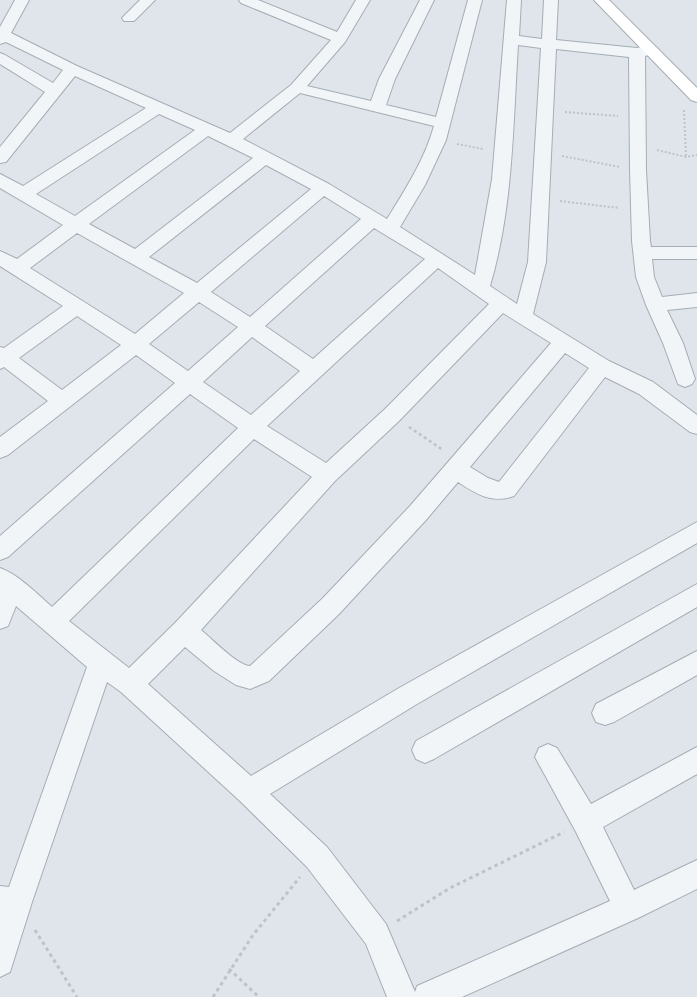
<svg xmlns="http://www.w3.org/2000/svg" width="697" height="997" viewBox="0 0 697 997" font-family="'Public Sans',sans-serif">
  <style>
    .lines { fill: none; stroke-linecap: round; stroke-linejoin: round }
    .street-casing { stroke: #a4adb5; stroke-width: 2 }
    .secondary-casing { stroke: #a4adb5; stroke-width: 2 }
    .path-far2 { stroke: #bdc3c9; stroke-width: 2; stroke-dasharray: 2 2; stroke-linecap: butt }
    .path-far1 { stroke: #bdc3c9; stroke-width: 2.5; stroke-dasharray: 3 3; stroke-linecap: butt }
    .path { stroke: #bdc3c9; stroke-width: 3; stroke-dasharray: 3.5 3.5; stroke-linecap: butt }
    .street { fill: #f2f5f8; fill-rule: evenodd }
    .secondary { fill: #fff; fill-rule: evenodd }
  </style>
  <rect width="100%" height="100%" fill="#dfe5ea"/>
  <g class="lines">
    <defs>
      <path id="street" d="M15,0H29L11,33L77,66L230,133L291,85L331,40L241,3L239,0H258L337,32L356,0H370L345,42L307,86L371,101L379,79L420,0H434L395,79L386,105L436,117L468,0H482L446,140L425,185L400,227L475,275L492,179L507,0H521L519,36L542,39L544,0H558L556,40L637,48L651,45L656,47L659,50L656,53L645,56L646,170L650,241L651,247H697V259H652L654,277L662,297L697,293V307L667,310L683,343L695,379L692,384L685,387L678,384L663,343L646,305L636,277L632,241L630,170L629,57L556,49L546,262L533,314L609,361L653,382L697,415V434L690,432L639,394L605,377L514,496C492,504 476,494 458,482L426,520L339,614L269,681L250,689L236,685L214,671L185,647L148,684L251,776L399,688L697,522V543L417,704L270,794L327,847L386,924L415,992L417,986L610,901L576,832L535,757L539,748L548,744L557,748L591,804L697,747V774L603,827L634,890L697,860V889L638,918L462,997H387L366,944L307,867L240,801L121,692L107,682L32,902L10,972L0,977V886L9,887L87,667L16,606L8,626L0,629V568C19,575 36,593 52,607L238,428L190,394L8,557L0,560V536L175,383L136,355L8,455L0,458V437L48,401L4,367L0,369V347L4,348L63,306L0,266V251L17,259L63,225L0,188V174L23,186L146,108L75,76L6,162L0,163V147L45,92L0,64V53L5,55L53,83L63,70L6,42L0,44V27ZM518,45L541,48L528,262L517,304L490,286C513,209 513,125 518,45ZM300,93L434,126C425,159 405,190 387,219L329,184L243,139ZM159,114L195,130L75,216L36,194ZM208,136L253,158L135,249L89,224ZM266,165L311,189L197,283L149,257ZM324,196L361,219L250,317L211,292ZM374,228L425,259L313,359L265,326ZM77,233L184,293L135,334L30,268ZM438,268L489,304L385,409L326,463L267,426ZM199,302L238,327L188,371L149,344ZM503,313L551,343L410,506L323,598L250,666C238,666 211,638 201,630L335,481L399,421ZM77,316L121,345L62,390L19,358ZM252,337L300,371L251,415L203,382ZM565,353L589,368L499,482L488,478L470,467ZM254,439L312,477L175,623L129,668L69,621Z
        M140,0H155L134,21H124L122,18Z
        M697,584V607L434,759L425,763L416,759L412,750L416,741Z
        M697,651V675L614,722L605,725L596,722L592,713L596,704Z"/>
      <path id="secondary" d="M594,0H609L697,88V102L691,100Z"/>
    </defs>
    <use href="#street" class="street-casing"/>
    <use href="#secondary" class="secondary-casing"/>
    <path class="path-far2" d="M684,110L686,157
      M565,112L618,116
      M457,144L483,149
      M657,150L686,157L697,155
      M562,156L620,167
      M560,201L619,208"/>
    <path class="path-far1" d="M409,427L443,450"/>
    <path class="path" d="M397,921L450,888L564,832
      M35,930L77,997
      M229,969L259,997
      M213,997L253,935L300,877"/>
    <use href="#street" class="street"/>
    <use href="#secondary" class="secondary"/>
  </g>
</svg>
